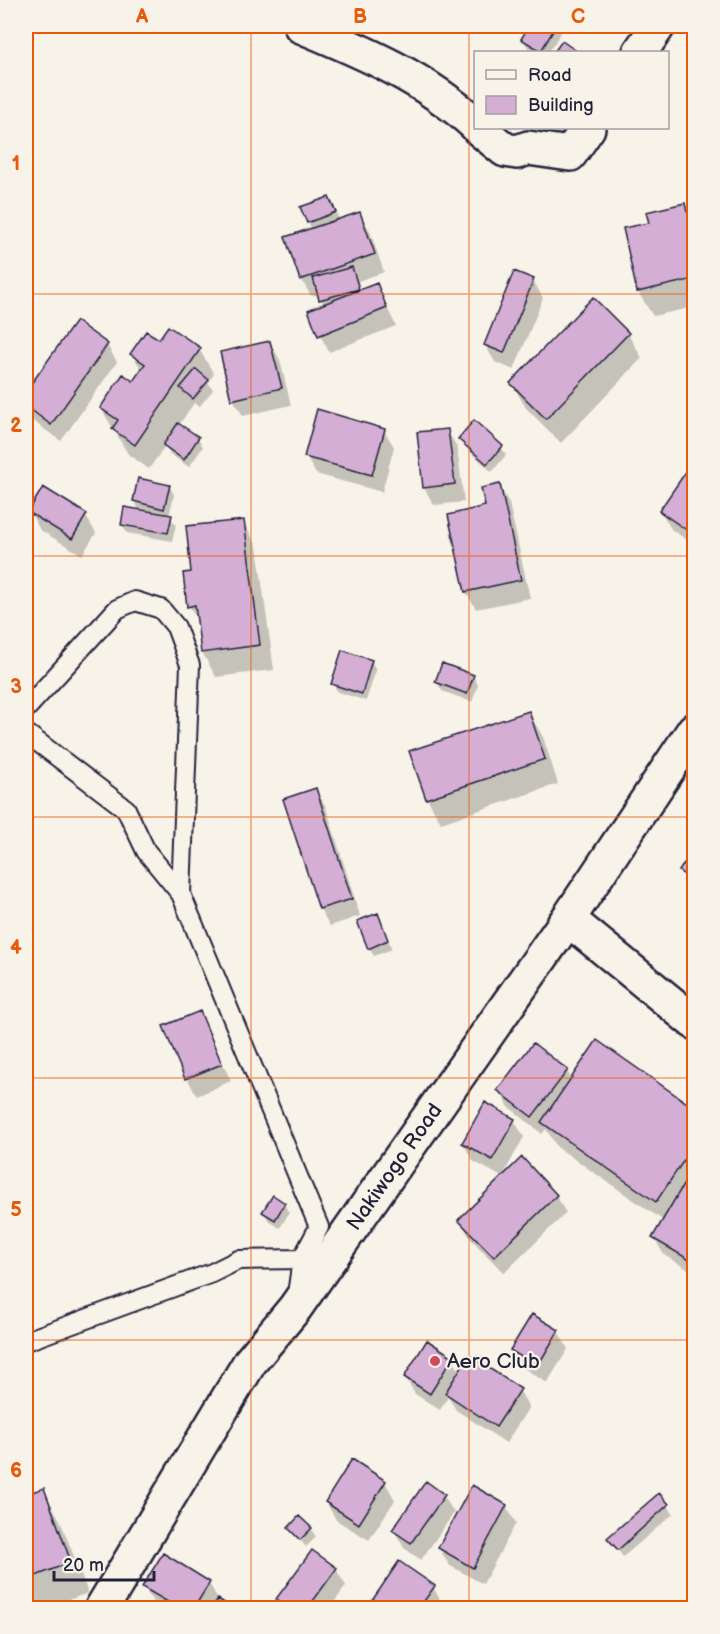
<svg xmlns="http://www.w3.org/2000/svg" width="720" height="1634" viewBox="0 0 720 1634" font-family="'Balsamiq Sans',sans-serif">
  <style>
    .shadow { fill: #0003 }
    .building { fill: #d5aed6; stroke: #22223b; stroke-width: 1.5 }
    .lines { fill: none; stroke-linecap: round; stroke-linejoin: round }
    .lane-casing { stroke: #22223b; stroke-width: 22 }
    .street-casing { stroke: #22223b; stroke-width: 38 }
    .secondary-casing { stroke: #22223b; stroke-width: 38 }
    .lane { stroke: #f7f3e8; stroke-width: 18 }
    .street { stroke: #f7f3e8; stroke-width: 33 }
    .secondary { stroke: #f7f3e8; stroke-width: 33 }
    .grid { fill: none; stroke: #e8590c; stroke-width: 1.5; stroke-opacity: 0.55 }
    .poi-dot { fill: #d1495b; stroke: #f7f3e8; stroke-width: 2 }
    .labels { text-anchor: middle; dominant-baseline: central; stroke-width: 4.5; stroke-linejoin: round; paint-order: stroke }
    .street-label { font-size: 21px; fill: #22223b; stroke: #f7f3e8 }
    .poi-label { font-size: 21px; fill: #22223b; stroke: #f7f3e8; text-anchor: start }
    .neatline { fill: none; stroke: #e8590c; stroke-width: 2 }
    .grid-label { font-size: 20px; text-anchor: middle; font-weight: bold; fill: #e8590c }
  </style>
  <rect width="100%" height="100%" fill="#f7f3e8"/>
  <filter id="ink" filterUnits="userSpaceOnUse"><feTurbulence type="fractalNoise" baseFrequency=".0167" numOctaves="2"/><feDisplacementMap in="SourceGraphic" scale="12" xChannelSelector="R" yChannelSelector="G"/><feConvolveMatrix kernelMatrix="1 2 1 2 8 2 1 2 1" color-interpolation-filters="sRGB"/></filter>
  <g filter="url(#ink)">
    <path class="shadow" d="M531,26H561L563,29L549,52H536L528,48L523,39Z
      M684,205L689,213L694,212V307L653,316L638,292L650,224Z
      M334,207L339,220L360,213L370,231L384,272L358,281L360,291L376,285L396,326L329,352L320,335L324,305L319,294L311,296L301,279L312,230L302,208Z
      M533,280L543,298L514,370L495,362L485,345Z
      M76,323L107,345L117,362L61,441L30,419L26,411V394Z
      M628,334L642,358L561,443L526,408L512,384Z
      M159,341L199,349L214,374L208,382L213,390L199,407L194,403L179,425L198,438L203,447L189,467L170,454L165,446L149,469L128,454L101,408L133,383L142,371L132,354Z
      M270,342L280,360L291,405L243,416L233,399Z
      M384,430L394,447L382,492L316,474L306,457Z
      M447,430L457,447L464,502L434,505L424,488Z
      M460,439L501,447L506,455L492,472L465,447Z
      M694,463V545L671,529L661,511Z
      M499,485L509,503L530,598L476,609L466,592L450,516L487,508Z
      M170,487L174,495L169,516L176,525L172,541L127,533L122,524L140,511L134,501Z
      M30,512L85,515L96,533L82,555L40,530Z
      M243,521L257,546L274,670L216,677L202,652L199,623L189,606L193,574Z
      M371,661L376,670L366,701L338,692L333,684Z
      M473,676L478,685L472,702L442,691L437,682Z
      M529,713L543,737L558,784L441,823L427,798Z
      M316,790L326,807L360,916L330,926L320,909L285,800Z
      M694,851V891L681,871Z
      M377,915L392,949L374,956L369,948Z
      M199,1012L231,1081L197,1096L187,1078Z
      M598,1042L694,1110V1273L664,1255L654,1238L664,1221L557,1147L546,1129L542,1134L509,1107L499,1090L567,1071L572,1080Z
      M514,1120L524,1137L502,1177L473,1161L463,1143Z
      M556,1196L566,1213L504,1273L470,1238L460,1220Z
      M284,1204L289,1213L280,1228L269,1221L264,1212Z
      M558,1331L568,1349L547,1383L522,1367L512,1350Z
      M452,1358L460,1372L519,1390L529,1407L506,1443L456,1410L448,1397L440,1410L415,1394L405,1377Z
      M385,1482L395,1500L369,1540L336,1520L326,1502Z
      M43,1490L60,1520L88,1593L46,1608H41L30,1589L26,1591V1496Z
      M444,1496L454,1513L421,1560L404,1548L394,1530Z
      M668,1505L673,1514L623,1557L609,1538Z
      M506,1506L516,1523L483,1584L449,1565L439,1548Z
      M290,1528L311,1529L316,1537L306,1547Z
      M399,1563L433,1587L443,1605L441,1608H368Z
      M336,1569L346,1586L330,1608H283L278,1600Z
      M209,1583L219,1601L230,1608H161L154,1604L144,1587Z
      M26,1596L33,1608H26Z"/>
    <path class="building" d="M529,26H556L541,51L521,39Z
      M562,41L578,52H554Z
      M329,197L336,212L307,223L300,207Z
      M685,203L687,212L694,211V279L637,292L623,228L649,223L646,212Z
      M360,212L375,254L300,280L285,237Z
      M352,267L359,289L319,300L313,278Z
      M514,271L534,279L504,353L484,345Z
      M377,283L387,308L318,336L308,310Z
      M593,297L629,333L546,419L510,383Z
      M76,321L108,344L51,425L26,406V391Z
      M168,326L201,348L135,445L112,429L118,420L100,408L123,374L133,381L145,364L130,354L146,331L159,339Z
      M270,341L282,388L231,400L220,352Z
      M196,369L209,380L193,399L180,388Z
      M317,409L385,429L372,475L304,457Z
      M474,420L503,446L487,464L458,439Z
      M178,423L199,437L184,460L163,445Z
      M448,429L455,484L423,488L417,432Z
      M694,460V521L688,531L659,511Z
      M138,478L170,485L164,509L133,501Z
      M500,484L521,580L465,592L448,515L485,506L481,488Z
      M43,487L87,514L72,539L28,512Z
      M124,507L172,515L168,533L121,525Z
      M244,520L260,645L201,653L195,605L187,607L183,573L191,572L186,526Z
      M342,650L372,660L362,694L331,684Z
      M442,663L474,675L467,694L435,682Z
      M529,711L545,759L426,799L409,751Z
      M316,788L352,899L319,909L283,799Z
      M694,848V882L679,871Z
      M378,913L388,940L368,949L357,921Z
      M200,1011L222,1064L185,1079L163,1026Z
      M597,1040L694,1108V1145L656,1202L541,1122Z
      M533,1043L568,1070L532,1117L497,1090Z
      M485,1102L515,1119L492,1160L462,1143Z
      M522,1157L557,1195L494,1257L458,1220Z
      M689,1175L694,1178L693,1262L652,1238Z
      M273,1195L285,1203L275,1220L262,1212Z
      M532,1314L559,1330L537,1367L510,1350Z
      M427,1340L453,1357L430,1394L404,1377Z
      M469,1355L521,1389L496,1427L445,1393Z
      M352,1459L386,1481L359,1524L325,1502Z
      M426,1481L445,1495L411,1543L392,1530Z
      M472,1485L507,1505L473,1568L438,1548Z
      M44,1488L71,1562L26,1580V1494Z
      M659,1493L669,1504L618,1550L607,1538Z
      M299,1516L312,1528L300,1540L288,1528Z
      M312,1550L337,1568L308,1608H288L276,1599Z
      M163,1553L210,1582L194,1608H178L142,1587Z
      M399,1561L435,1586L419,1608H367Z
      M218,1599L233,1608H212Z"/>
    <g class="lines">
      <defs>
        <path id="lane" d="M26,709L117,609L135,601L161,609L176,627L190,665L181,894
          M26,733L126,809L146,851L181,894L319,1227L302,1259L297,1295
          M26,1341L212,1273L238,1260L302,1259"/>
        <path id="street" d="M301,26C364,52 425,78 476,125
          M640,52L658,26
          M478,128L505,150L517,152L528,148L570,154L588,128
          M568,919L694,1022"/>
        <g id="secondary">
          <path id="s1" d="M102,1608L250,1362L295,1308L568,919L694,730"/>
        </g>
      </defs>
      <use href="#lane" class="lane-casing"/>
      <use href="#street" class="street-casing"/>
      <use href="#secondary" class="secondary-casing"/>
      <use href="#lane" class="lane"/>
      <use href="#street" class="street"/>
      <use href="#secondary" class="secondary"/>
    </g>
  </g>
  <path class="grid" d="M251,26V1608M469,26V1608M26,294H694M26,556H694M26,817H694M26,1078H694M26,1340H694"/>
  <circle class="poi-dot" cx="435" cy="1361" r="6"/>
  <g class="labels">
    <g class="street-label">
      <text stroke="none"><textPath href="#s1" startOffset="530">Nakiwogo Road</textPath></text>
    </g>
    <g class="poi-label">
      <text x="447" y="1361">Aero Club</text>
    </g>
  </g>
  <rect width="720" height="1634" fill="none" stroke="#f7f3e8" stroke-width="66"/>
  <rect x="474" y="51" width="195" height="78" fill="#f7f3e8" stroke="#a29fa3" stroke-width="1.5"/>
  <rect x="486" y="70" width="30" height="9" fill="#f7f3e8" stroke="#a29fa3" stroke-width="1.5"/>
  <text x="528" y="81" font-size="18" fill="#22223b">Road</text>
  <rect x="486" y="96" width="30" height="18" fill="#d5aed6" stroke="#a29fa3" stroke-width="1.5"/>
  <text x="528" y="111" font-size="18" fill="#22223b">Building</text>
  <path d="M54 1571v9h100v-9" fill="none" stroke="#22223b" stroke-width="3"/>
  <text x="63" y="1571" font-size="18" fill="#22223b" stroke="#f7f3e8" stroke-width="4.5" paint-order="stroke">20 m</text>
  <rect x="33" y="33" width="654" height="1568" class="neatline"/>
  <g class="grid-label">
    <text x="142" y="23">A</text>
    <text x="360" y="23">B</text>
    <text x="578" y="23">C</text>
    <text x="16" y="170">1</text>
    <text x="16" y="432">2</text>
    <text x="16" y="693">3</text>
    <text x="16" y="954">4</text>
    <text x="16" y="1216">5</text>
    <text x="16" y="1477">6</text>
  </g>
</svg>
